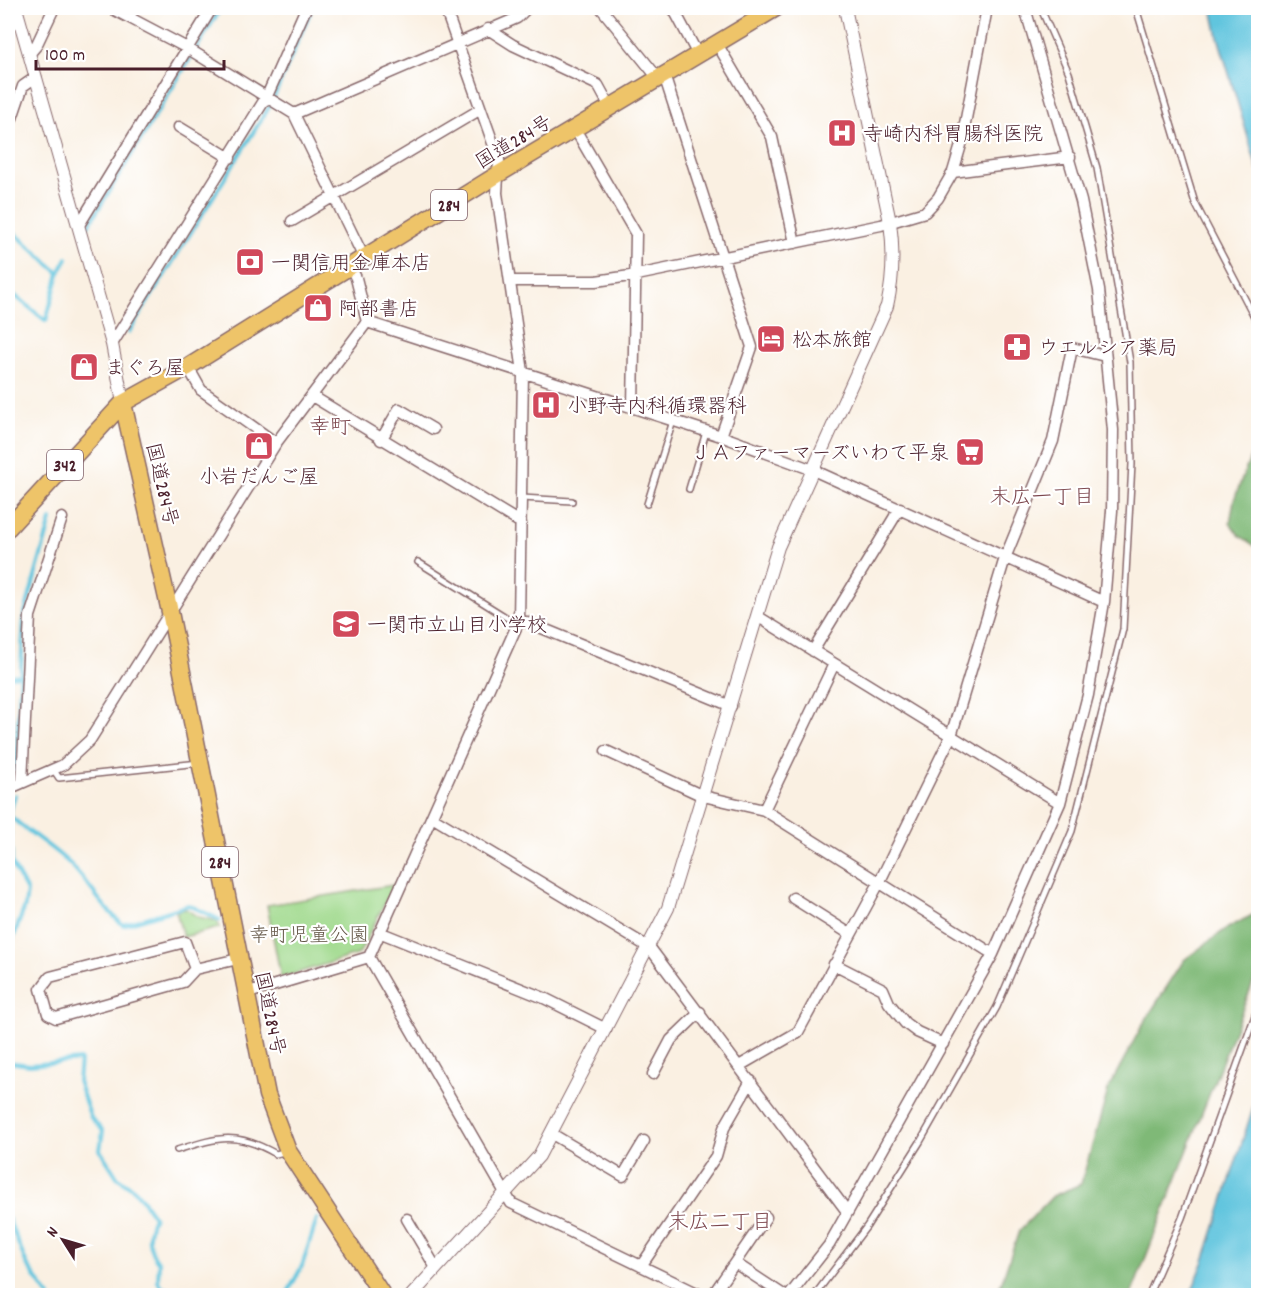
<svg xmlns="http://www.w3.org/2000/svg" width="1266" height="1303" viewBox="0 0 1266 1303" font-family="Dekko,'Klee One',sans-serif">
	<rect width="100%" height="100%" fill="#fff"/>
	<filter id="ink" filterUnits="userSpaceOnUse"><feTurbulence type="fractalNoise" baseFrequency=".0167" numOctaves="2"/><feDisplacementMap in="SourceGraphic" scale="12" xChannelSelector="R" yChannelSelector="G"/><feConvolveMatrix kernelMatrix="1 2 1 2 8 2 1 2 1" color-interpolation-filters="sRGB"/></filter>
	<filter id="wash" filterUnits="userSpaceOnUse"><feTurbulence type="fractalNoise" baseFrequency=".008" numOctaves="4" result="noise"/><feDisplacementMap in="SourceGraphic" scale="24" xChannelSelector="R" yChannelSelector="G"/><feGaussianBlur stdDeviation="1.35" result="paint"/><feColorMatrix in="noise" values="0 0 0 0 0 0 0 0 0 0 0 0 0 0 0 0 0 1.4 0 .05"/><feComposite in="paint" operator="in"/></filter>
	<g filter="url(#wash)">
		<rect width="100%" height="100%" fill="#faf0e2"/>
		<path fill="#9fd98b" stroke="#747c5b" stroke-width="1.5" d="M394 885 359 954 281 978 267 905Z
			M186 909 198 917 218 921 219 928 183 937 176 911Z"/>
		<path fill="#7fb977" stroke="#646c51" stroke-width="1.5" d="M1258 437V548L1239 535 1230 523 1234 500Z
			M1258 912V970L1131 1295H997L1019 1231 1053 1196 1081 1184 1109 1087 1143 1024 1184 960 1226 929Z"/>
		<path fill="#60c5de" stroke="#557284" stroke-width="1.5" d="M1212 8H1258V171L1218 37Z
			M1258 1092V1295H1190L1204 1261Z"/>
		<g fill="none" stroke-linecap="round" stroke-linejoin="round">
			<path stroke="#60c5de" stroke-width="4" d="M88 226 221 8
				M8 227 59 273
				M8 290 46 321 59 273 67 258
				M129 332 271 104 312 8
				M8 676 20 675
				M15 777 24 616 51 520
				M9 815C27 832 59 851 74 868 91 887 103 908 123 925L189 905 220 920
				M8 952 25 906 27 891 12 864 9 815 15 795
				M8 1062 30 1065 80 1060 78 1081 91 1118 103 1131 100 1150 117 1177 136 1191 154 1217C146 1234 147 1248 159 1263L158 1281 161 1287 183 1296
				M8 1218 27 1265 49 1296
				M286 1296 302 1266 317 1219"/>
		</g>
	</g>
	<g filter="url(#ink)">
		<g fill="none" stroke-linecap="round" stroke-linejoin="round">
			<g stroke="#88686b" stroke-width="8">
				<path id="service" d="M1136 8 1195 203 1258 324
					M131 17 137 8
					M689 489 706 432
					M522 498 572 501
					M647 504 673 421
					M418 562 509 619 519 621
					M53 769 59 778 199 763
					M177 1150C219 1137 236 1131 276 1154L287 1151
					M814 1296 867 1226 920 1142 997 1007 1072 831 1123 629 1132 464 1130 362 1097 168 1069 73 1041 9 1030 8
					M1148 1296 1182 1218 1258 1007"/>
			</g>
			<g stroke="#88686b" stroke-width="13">
				<path id="minor" d="M111 8 187 48 294 114
					M601 8 658 78
					M673 8 697 53
					M488 29 513 45 598 85 610 107
					M716 42 772 137 795 243
					M30 53 36 46 54 8
					M664 75 752 347 721 436
					M179 127 230 158
					M575 129 636 234 633 407
					M8 130 23 86 36 77
					M953 172 1070 157
					M292 221 481 109
					M79 225 212 8
					M364 258 294 114 517 18 527 8
					M350 266 356 278 367 322
					M511 281H596L637 275 881 225 925 212 938 198 953 172 961 145 987 8
					M367 322 721 436 813 470 1104 602
					M112 344 267 96 306 8
					M188 367 201 390 276 443
					M312 396 521 523
					M381 440 399 409 433 429
					M757 616 1060 803
					M519 621 527 622 731 706
					M813 651 900 508
					M606 751 703 796 764 810 993 954
					M22 782 30 616 62 518
					M8 789 63 765 90 740 276 443 367 322
					M764 810 834 664
					M432 817 650 948 846 1210
					M793 898 850 934
					M379 932 544 998 606 1029
					M369 957 511 1203 703 1296
					M834 964 883 989 889 1003 905 1023 917 1032 943 1044
					M195 969 185 942 50 977 41 989 48 1014 56 1018 183 982 195 969 238 959
					M245 994 369 957 519 621 523 372 497 193 499 160 445 8
					M739 1066 798 1032 879 883 951 736 1005 558 1053 441 1072 348 1105 356
					M653 1074 671 1040 700 1012
					M552 1134 623 1176 644 1141
					M407 1219 436 1268
					M735 1263 785 1296
					M641 1266 716 1156 724 1128 751 1081
					M712 1296 766 1217
					M789 1296 829 1245 993 954 1060 803 1088 695 1104 602 1112 511 1113 430 1099 290 1081 201 1025 8"/>
			</g>
			<g stroke="#88686b" stroke-width="14">
				<path id="tertiary" d="M16 8 112 344 123 403
					M411 1296 539 1156 668 908 778 547 887 306C894 276 894 251 890 222L845 8"/>
			</g>
			<g stroke="#88686b" stroke-width="19">
				<path id="trunk" d="M123 403 170 612 267 1095 288 1151 383 1296
					M8 528 123 403 188 367 497 175 776 8"/>
			</g>
			<use href="#service" stroke="#fff" stroke-width="5"/>
			<use href="#minor" stroke="#fff" stroke-width="10"/>
			<use href="#tertiary" stroke="#fff" stroke-width="12"/>
			<use href="#trunk" stroke="#eec469" stroke-width="16"/>
		</g>
	</g>
	<defs>
		<g id="hospital-square" transform="scale(1.5)"><rect x="-9" y="-9" width="18" height="18" rx="4" fill="#d1495b" stroke="#fff"/><path d="M-5-5h3v3.5h4V-5h3V5h-3V1.5h-4V5h-3Z" fill="#fff"/></g>
		<g id="bank-square" transform="scale(1.5)"><rect x="-9" y="-9" width="18" height="18" rx="4" fill="#d1495b" stroke="#fff"/><path d="M-6-4H6V4H-6ZM0-2.3a2.3 2.3 0 1 0 0 4.6a2.3 2.3 0 1 0 0-4.6Z" fill="#fff"/></g>
		<g id="shop-square" transform="scale(1.5)"><rect x="-9" y="-9" width="18" height="18" rx="4" fill="#d1495b" stroke="#fff"/><path d="M-5-2.5h2.3a2.7 3.5 0 0 1 5.4 0H5L5.5 6h-11ZM-1.5-2.5h3a1.5 2.3 0 0 0-3 0Z" fill="#fff"/></g>
		<g id="hotel-square" transform="scale(1.5)"><rect x="-9" y="-9" width="18" height="18" rx="4" fill="#d1495b" stroke="#fff"/><path d="M-6-4.5h1.5V1H6V5H4.5V3h-9V5H-6ZM-4 0a1.8 1.8 0 1 1 3.6 0ZM.5 0V-2.5h3Q6-2.5 6 0Z" fill="#fff"/></g>
		<g id="pharmacy-square" transform="scale(1.5)"><rect x="-9" y="-9" width="18" height="18" rx="4" fill="#d1495b" stroke="#fff"/><path d="M-2-6h4v4h4v4h-4v4h-4v-4h-4v-4h4Z" fill="#fff"/></g>
		<g id="supermarket-square" transform="scale(1.5)"><rect x="-9" y="-9" width="18" height="18" rx="4" fill="#d1495b" stroke="#fff"/><path d="M-6-5.5h2.5l.6 2H6L4.5 2H-2.5L-4.4-4H-6ZM-1.5 3.2a1.3 1.3 0 1 0 .1 0ZM3 3.2a1.3 1.3 0 1 0 .1 0Z" fill="#fff"/></g>
		<g id="school-square" transform="scale(1.5)"><rect x="-9" y="-9" width="18" height="18" rx="4" fill="#d1495b" stroke="#fff"/><path d="M0-5L7-2L0 1L-7-2ZM-4 1L0 2.5L4 1V4Q0 6-4 4Z" fill="#fff"/></g>
	</defs>
	<g fill-rule="evenodd">
		<use href="#hospital-square" x="842" y="133"/>
		<use href="#bank-square" x="250" y="262"/>
		<use href="#shop-square" x="318" y="308"/>
		<use href="#hotel-square" x="771" y="339"/>
		<use href="#pharmacy-square" x="1017" y="347"/>
		<use href="#shop-square" x="84" y="367"/>
		<use href="#hospital-square" x="546" y="405"/>
		<use href="#shop-square" x="259" y="446"/>
		<use href="#supermarket-square" x="970" y="452"/>
		<use href="#school-square" x="346" y="624"/>
	</g>
	<g text-anchor="middle" stroke-width="4.5" stroke-linejoin="round" paint-order="stroke">
		<g fill="#fff" stroke="#80626b" stroke-width="1.5">
			<rect x="431" y="190" width="36" height="30" rx="4.5"/>
			<rect x="47" y="450" width="36" height="30" rx="4.5"/>
			<rect x="202" y="847" width="36" height="30" rx="4.5"/>
		</g>
		<g font-size="18" font-weight="bold" fill="#4a1f2b">
			<text x="449" y="211">284</text>
			<text x="65" y="471">342</text>
			<text x="220" y="868">284</text>
		</g>
		<g font-size="20" fill="#4a1f2b" stroke="#fff" text-anchor="start">
			<text x="863" y="140">寺崎内科胃腸科医院</text>
			<text x="271" y="269">一関信用金庫本店</text>
			<text x="339" y="315">阿部書店</text>
			<text x="792" y="346">松本旅館</text>
			<text x="1038" y="354">ウエルシア薬局</text>
			<text x="105" y="374">まぐろ屋</text>
			<text x="567" y="412">小野寺内科循環器科</text>
			<text x="949" y="459" text-anchor="end">ＪＡファーマーズいわて平泉</text>
			<text x="259" y="483" text-anchor="middle">小岩だんご屋</text>
			<text x="367" y="631">一関市立山目小学校</text>
		</g>
		<g font-size="20" fill="#4a1f2b" stroke="#fff">
			<text transform="translate(513 141) rotate(-31)" y="7">国道284号</text>
			<text transform="translate(163 484) rotate(77)" y="7">国道284号</text>
			<text transform="translate(271 1013) rotate(78)" y="7">国道284号</text>
		</g>
		<g font-size="20" fill="#645748" stroke="#fff">
			<text x="309" y="941">幸町児童公園</text>
		</g>
		<g font-size="21" fill="#7d474e" stroke="#fff">
			<text x="330" y="433">幸町</text>
			<text x="1042" y="503">末広一丁目</text>
			<text x="720" y="1228">末広二丁目</text>
		</g>
	</g>
	<rect width="1266" height="1303" fill="none" stroke="#fff" stroke-width="30"/>
	<g transform="translate(63 1240) rotate(307)" stroke="#ffffff" stroke-width="4.5" paint-order="stroke">
	<path d="M0-4.5L10 22L0 15L-10 22Z" fill="#4a1f2b"/>
	<text y="-9" font-size="16" font-weight="bold" text-anchor="middle" fill="#4a1f2b">N</text>
	</g>
	<path d="M36 60v9h188v-9" fill="none" stroke="#4a1f2b" stroke-width="3"/>
	<text x="45" y="60" font-size="18" fill="#4a1f2b" stroke="#ffffff" stroke-width="4.5" paint-order="stroke">100 m</text>
</svg>
